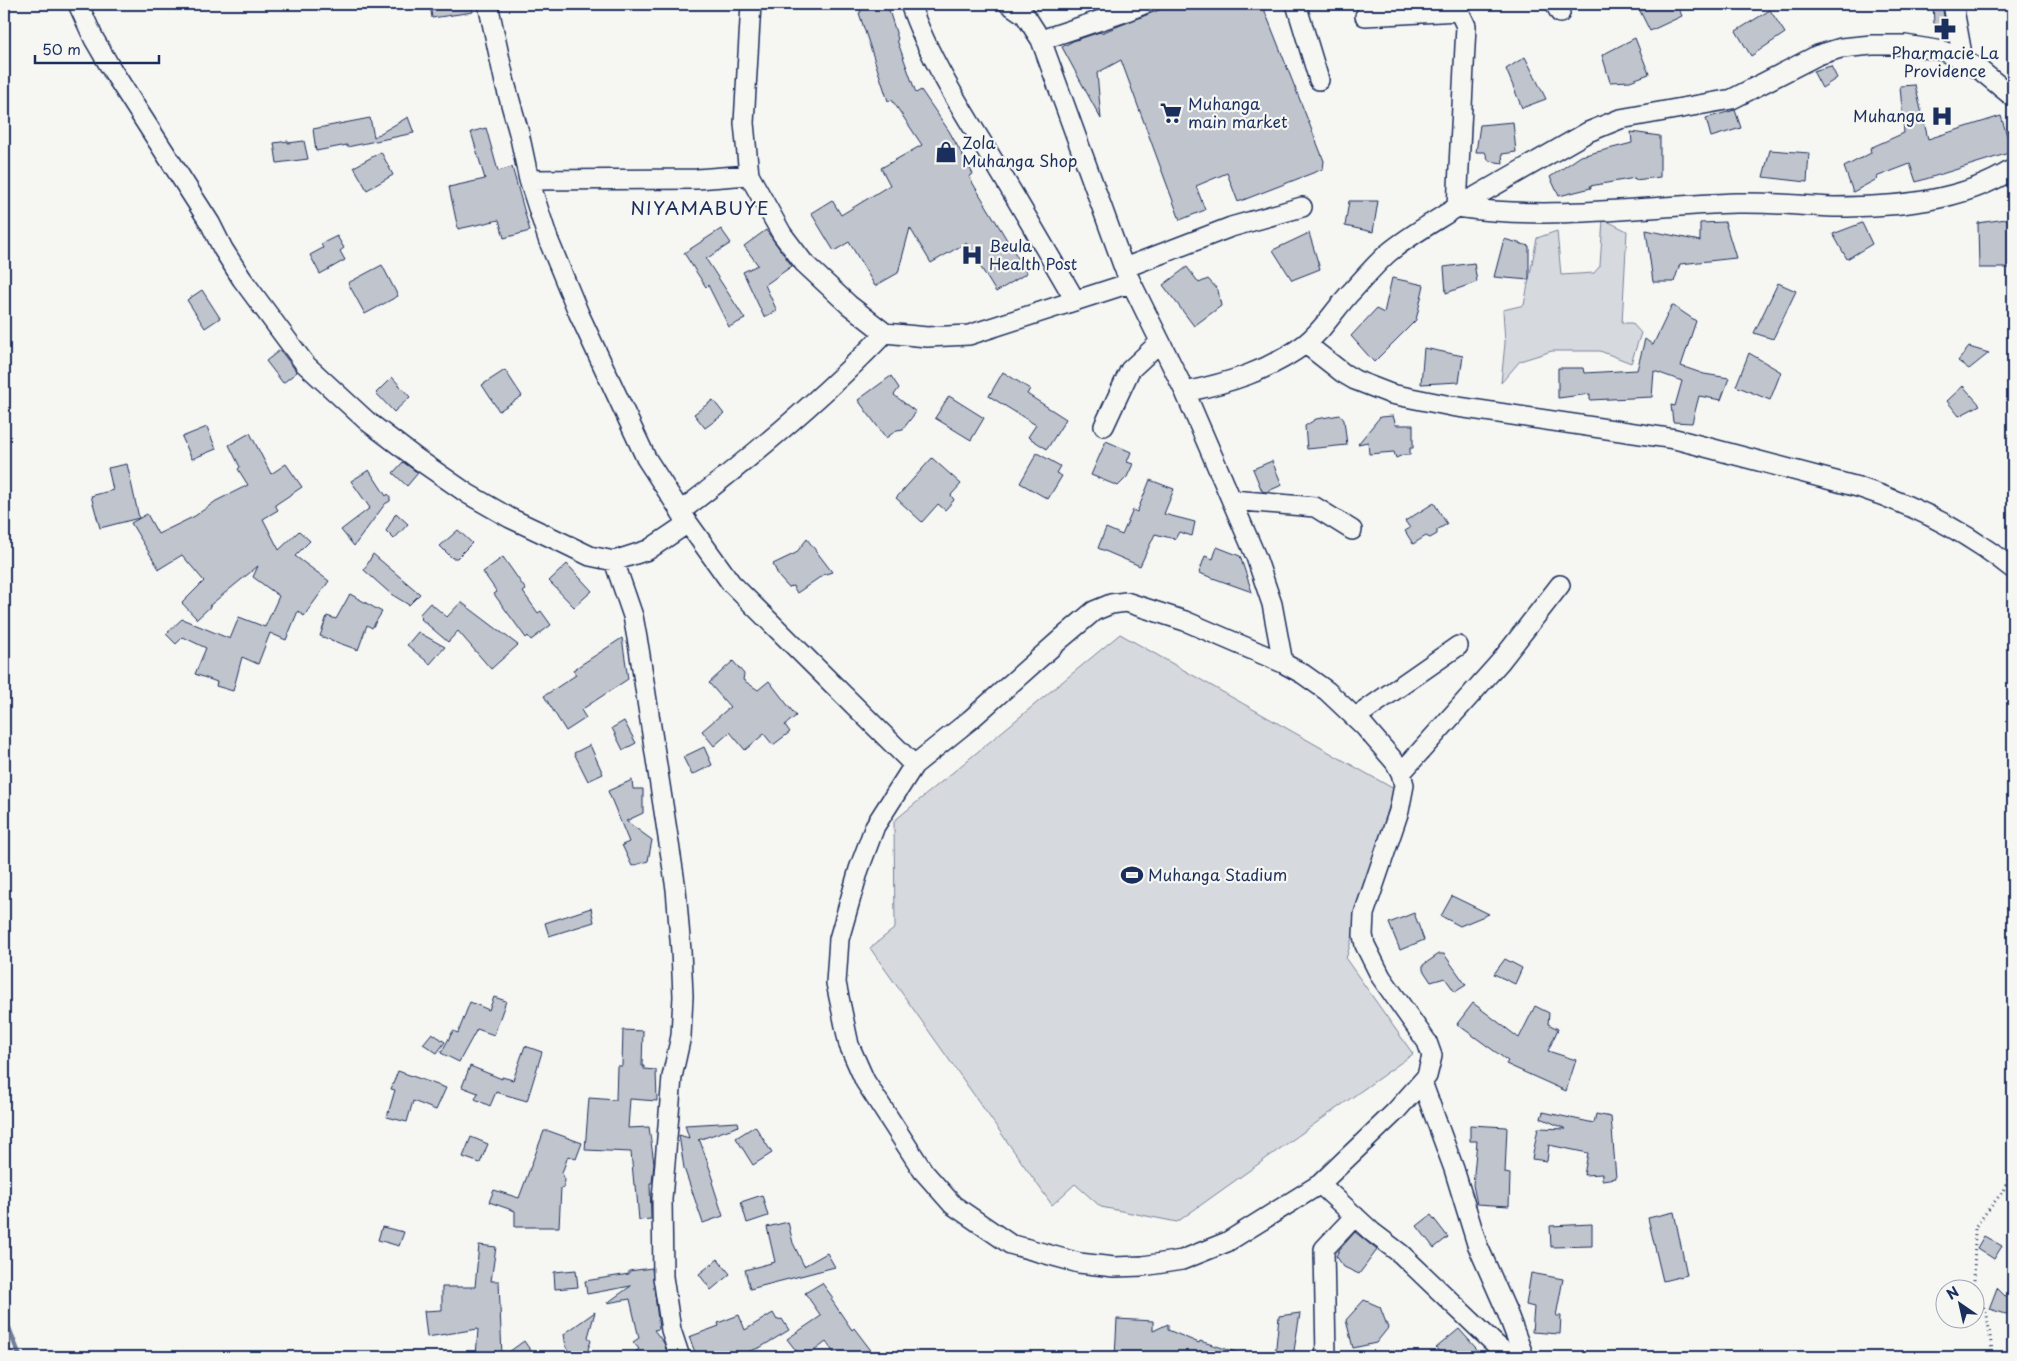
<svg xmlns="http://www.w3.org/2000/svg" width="2017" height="1361" viewBox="0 0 2017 1361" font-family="'Playpen Sans',sans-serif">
	<rect width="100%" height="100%" fill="#f6f6f2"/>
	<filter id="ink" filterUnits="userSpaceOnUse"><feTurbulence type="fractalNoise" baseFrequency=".02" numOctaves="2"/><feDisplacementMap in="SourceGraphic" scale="10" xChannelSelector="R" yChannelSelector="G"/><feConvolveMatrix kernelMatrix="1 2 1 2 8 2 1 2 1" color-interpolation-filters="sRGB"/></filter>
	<g filter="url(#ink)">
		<path fill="#d6d9dd" stroke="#78849e" d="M1603 219 1627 231 1622 323H1632L1641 333 1631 363 1600 351H1552L1520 361 1501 383 1505 343 1503 310 1524 305 1537 238 1557 231 1561 275 1594 273 1600 266Z
			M1120 634 1394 789 1346 959 1413 1054 1177 1222 1101 1207 1075 1184 1052 1205 870 948 895 928 894 821Z"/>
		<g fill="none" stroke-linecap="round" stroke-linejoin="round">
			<path stroke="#717e99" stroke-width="5" d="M4 1316 20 1357"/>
		</g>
		<path fill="#c0c4cd" stroke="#1b2f5e" d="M430 4H472L473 12 432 18Z
			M858 4H887L898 39 897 40 916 93 921 90 949 131 973 174 969 177 1027 273 996 292 966 243 931 263 910 228 898 273 875 286 849 242 834 251 811 213 832 200 841 215 890 185 881 168 922 145 892 100 888 101 859 13 861 12Z
			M1174 4H1262L1324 161 1323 169 1238 202 1227 173 1196 186 1205 210 1180 220 1121 60 1097 73 1101 119 1062 47 1073 41 1100 32 1101 33Z
			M1652 4H1677L1682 16 1650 31 1639 9Z
			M1933 4H1942L1946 29 1934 24Z
			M1770 10 1785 33 1751 56 1736 31Z
			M1635 38 1649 74 1630 81 1610 82 1602 55Z
			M1525 57 1546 99 1522 108 1506 69Z
			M1831 66 1837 78 1822 88 1813 71Z
			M1915 85 1928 139 2001 116 2012 152 1916 182 1910 164 1876 177 1877 179 1853 192 1844 167 1871 153 1870 148 1904 133 1900 86Z
			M1735 110 1741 128 1711 137 1706 118Z
			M408 117 414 133 347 147V145L316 151 313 129 370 118 374 137Z
			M1513 122 1516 152 1502 154 1503 163 1489 161 1485 152H1476L1480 125Z
			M486 128 498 171 512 167 530 231 504 238 499 220 458 229 449 187 485 179 471 132Z
			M1631 132 1660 136V177L1635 180V178L1590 186 1591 188 1559 196 1550 177 1581 156 1632 143Z
			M288 141V143L304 141 308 159 277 163 274 143Z
			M1770 150 1809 153 1807 182 1763 177Z
			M381 152 393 175 367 190 354 167Z
			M1349 201H1378L1373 232 1345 226Z
			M2013 218V268H1979L1978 223Z
			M1725 222 1736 258 1680 264 1674 282H1653L1646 230 1700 241V223Z
			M1862 223 1872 244 1847 259 1833 234Z
			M721 229 731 243 706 259 745 319 729 327 708 285 706 287 684 253Z
			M766 230 792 266 765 285 777 311 764 317 743 272 758 265 744 246Z
			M1309 233 1320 269 1292 280 1273 250Z
			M337 236 344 248 340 251 345 260 320 274 310 255 323 248 321 244Z
			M1504 239 1529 246V280L1494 277Z
			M1474 263 1477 282 1446 293 1444 267Z
			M382 265 398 296 365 314 348 283Z
			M1187 267 1199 283 1208 279 1218 290 1221 306 1194 326 1163 285Z
			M1392 278 1424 285 1416 320 1374 362 1351 336 1376 309 1384 313Z
			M1778 283 1796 291 1773 339 1754 333Z
			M202 290 220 318 205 328 187 300Z
			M1672 305 1696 321 1681 366 1704 374 1729 378 1721 400 1699 396 1692 423 1673 422 1671 405 1675 406 1682 381 1654 371 1652 397 1590 400V394L1558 398V368H1583L1584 373 1637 370 1645 339 1653 345Z
			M1969 347 1989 353 1969 369 1958 361Z
			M1424 348 1463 356 1459 382 1421 384Z
			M280 350 297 372 283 383 266 361Z
			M1749 353 1781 372 1770 400 1736 386Z
			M505 370 522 396 499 411 482 385Z
			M1003 372 1030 389 1027 394 1066 419 1047 449 1028 437 1036 425 989 396Z
			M891 376 899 388 894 395 916 412 903 429 897 430 886 438 858 400Z
			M392 377 410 397 394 412 376 393Z
			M1963 386 1980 405 1959 416 1947 401Z
			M949 396 984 418 971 440 935 418Z
			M713 400 724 414 705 428 694 414Z
			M1340 415 1344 420 1347 445 1307 449 1305 426 1316 419Z
			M1393 416 1396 425H1413V448H1410V455H1403L1396 458 1394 452 1369 454 1368 442 1358 444 1380 417Z
			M207 427 216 449 192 459 182 437Z
			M250 433 271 474 286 464 302 487 275 505 278 510 263 519 279 550 299 531 310 541 295 556 329 581 304 616 298 611 286 640 270 633 258 664 242 657 233 691 216 686 217 682 195 674 206 648 183 637 176 644 166 634 182 619 230 639 239 617 265 627 279 596 253 577 258 566 209 606H211L197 619 182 603 204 581 182 555 159 569 131 523 147 514 158 534 195 516 216 501 248 485 238 469 240 467 229 445Z
			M1106 441 1131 452 1127 462 1133 464 1127 477 1118 486 1091 475Z
			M1037 453 1060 466 1056 473 1062 476 1048 499 1020 483Z
			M932 458 961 484 951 495 954 500 945 510 938 504 922 522 896 498Z
			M1272 461 1282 485 1266 492 1262 491 1253 469Z
			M403 462 418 473 407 486 393 473Z
			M127 464 139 518 100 528 91 496 113 490 108 468Z
			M369 470 386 496 388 494 390 497V501L385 504 354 546 341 530 370 508 351 481Z
			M1150 480 1174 489 1164 514 1195 522 1192 536 1179 532 1175 539 1155 534 1140 566 1098 548 1106 528 1122 535 1133 510 1137 512Z
			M1434 503 1447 524 1437 530V534L1430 538 1426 536 1413 544 1405 531 1410 528 1405 521Z
			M396 513 408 524 394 539 386 531Z
			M458 530 472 543 457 558H452L440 546Z
			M807 539 832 572 823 575 797 593 793 586 788 587 779 577 773 564 796 553Z
			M1217 547 1240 556 1252 592 1199 573 1205 556 1213 559Z
			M373 554 420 594 409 605 391 594 364 570Z
			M503 557 526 590 523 592 538 613 541 611 551 625 531 640 528 636 526 638 494 594 497 592 483 572Z
			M567 564 592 591 574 607 549 581Z
			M350 594 382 612 372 628 367 625 358 650 320 636 327 616 336 619Z
			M461 602 518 645 491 669 458 631 448 642 421 619 422 618 419 615 430 603 447 617Z
			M418 632 445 647 430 664 407 645Z
			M622 638 628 679 581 710 586 718 566 731 544 696 576 675 573 670Z
			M733 661 744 674 743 680 758 690 769 681 796 716 785 725 790 732 773 745 764 734 745 750 730 732 714 746 702 731 730 707 709 683Z
			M624 721 636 743 623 750 612 728Z
			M590 745 603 774 588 781 574 753Z
			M704 747 712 765 692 775 683 757Z
			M632 780 633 789H643V813L626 821 652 840 648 861 632 866 622 845 629 842 608 791Z
			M1452 896 1489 914 1460 926 1441 916Z
			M591 908 594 922 549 936 545 923Z
			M1414 913 1424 940 1400 950 1389 923Z
			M1439 954H1444L1466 985 1455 992 1445 978 1431 982 1423 970V965Z
			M1505 959 1522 968 1515 984 1494 974Z
			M494 997 506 1001 494 1035 477 1029 459 1062 441 1053 453 1031 458 1033 470 1002 489 1010Z
			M1473 1003 1519 1038 1535 1006 1549 1013 1548 1024 1558 1029 1548 1051 1576 1060 1566 1091 1506 1064 1508 1061 1457 1024Z
			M623 1030 643 1031 642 1066H644V1069L656 1070 657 1101 630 1099 628 1128 649 1127 654 1163 652 1183H650L651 1219 639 1220 636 1185H634L631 1152 585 1150 589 1098 616 1100 617 1066H622Z
			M432 1033 445 1042 437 1053 423 1044Z
			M525 1046 542 1052 527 1101 496 1092 490 1106 475 1099 478 1093 462 1087 470 1066 502 1079V1077L513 1080Z
			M398 1071 446 1088 436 1110 413 1101 407 1122 387 1117 395 1090 391 1089Z
			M1543 1112 1594 1123 1596 1114 1611 1117 1616 1178 1602 1180V1174L1584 1175 1588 1153 1549 1145 1547 1161 1532 1159 1538 1128 1566 1129 1541 1118Z
			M738 1122 739 1126 698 1140 700 1141 714 1181 712 1182 723 1216 703 1223 684 1168 679 1135 689 1138 685 1125Z
			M1470 1125 1507 1127 1505 1173 1510 1174 1509 1206 1477 1204 1473 1185 1477 1141H1470Z
			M755 1126 772 1153 753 1165 736 1138Z
			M544 1131H549L582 1143 576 1159 568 1156 562 1173 565 1180 564 1187 561 1188 559 1227H515V1211L489 1202 494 1190 519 1198Z
			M471 1137 488 1144 480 1163 463 1157Z
			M762 1195 768 1216 747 1223 741 1202Z
			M1674 1212 1687 1275 1663 1281 1648 1218Z
			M1431 1215 1448 1237 1434 1248 1417 1226Z
			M788 1222 793 1243 804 1266 827 1253 835 1267 750 1289 745 1270 775 1262 767 1227Z
			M1592 1224V1246L1551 1247 1550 1226Z
			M382 1227 404 1232 399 1246 378 1240Z
			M1355 1232 1377 1250 1359 1274 1344 1267 1336 1256 1339 1250Z
			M1984 1236 2002 1246 1994 1259 1977 1248Z
			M479 1245 496 1247 491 1281H499L502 1357 524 1341 535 1357H492L476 1356 478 1329 427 1337 424 1311 442 1310V1287H475Z
			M718 1259 730 1274 711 1290 699 1274Z
			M652 1268 659 1329 654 1330 664 1343 667 1353 661 1357H629L639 1349 633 1342 639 1338 630 1299 607 1303 631 1286 587 1294 585 1281 629 1274V1271Z
			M576 1270 578 1287 555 1289 554 1272Z
			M1531 1273 1563 1279 1556 1316H1561L1560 1334 1532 1332 1534 1307 1526 1305Z
			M822 1283 833 1298 831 1299 852 1330 854 1328 876 1357H837L826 1342 806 1357H801L787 1339 821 1316 805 1293Z
			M1997 1288 2009 1300 2013 1302V1316L1989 1309Z
			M1364 1300 1380 1307 1388 1328 1376 1343 1353 1348 1346 1320Z
			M595 1312 588 1337 591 1341 588 1349 593 1357H573L566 1347 564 1334Z
			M773 1313 777 1320 782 1319 789 1330 761 1347 734 1357H697L689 1337 719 1326 718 1323 739 1315 745 1330Z
			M1300 1313 1293 1357H1275L1279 1316Z
			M1117 1319 1153 1321V1331L1168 1324V1330L1199 1343 1200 1341 1242 1354 1241 1357H1115Z
			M1459 1329 1484 1357H1445L1436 1348Z"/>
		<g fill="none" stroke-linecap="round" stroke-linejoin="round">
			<g stroke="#1b2f5e" stroke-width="22">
				<path id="minor" d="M78 4 94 39 112 70 210 223 223 249 242 279 305 364 367 421 416 458 468 494 510 518 559 541 590 556 614 561 648 550 688 523
					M488 4 505 83 519 133 529 180 548 239 579 314 646 458 688 523 731 583 914 765 970 720 1062 638 1094 611 1111 604 1126 602 1185 621 1283 663 1303 674 1327 691 1364 726 1395 762 1401 773 1404 785 1399 811 1364 914 1363 935 1365 945 1381 977 1427 1042 1432 1056 1427 1076 1395 1112 1320 1184 1227 1242 1182 1260 1143 1266 1114 1267 1079 1263 1010 1244 953 1205 923 1171 865 1081 849 1045 836 983 839 939 859 869 875 826 914 765
					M751 4 744 123 749 175 782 234 804 263 849 305 885 333 927 337 969 335 1130 283
					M910 4C929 59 965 115 996 165 1023 210 1049 255 1075 300
					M1009 4 1025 15 1041 40 1124 268 1185 392 1256 557 1272 604 1283 663
					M1296 4 1319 80
					M1555 4 1560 13
					M1953 4 1963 60
					M1365 16 1459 11 1466 26 1457 207
					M1041 40 1122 13 1144 4
					M529 180 697 179 749 175
					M1457 207 1588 132 1620 119 1732 99 1818 55 1841 48 1872 45H1905L1943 51 1963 60 1980 70 2013 97
					M1124 268 1231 227 1302 207
					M1306 344 1343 373 1355 380 1391 394 1451 406 1675 439 1858 487C1914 505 1967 532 2013 569
					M1185 392C1228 383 1269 371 1305 344 1324 330 1336 307 1353 290 1364 278 1375 265 1387 254 1408 236 1434 222 1457 207 1550 221 1643 206 1736 203 1769 202 1802 206 1834 207 1894 207 1962 202 2013 169
					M1104 426 1130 370 1160 342
					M1232 500 1315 507 1352 530
					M681 511C753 456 822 399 885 333
					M614 561 633 616 639 649 676 889 681 951 683 996 681 1036 672 1077 662 1199 663 1277 671 1330 680 1357
					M1356 717 1458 646
					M1401 773 1500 662 1560 585
					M1422 1082 1454 1169 1477 1244 1507 1312 1524 1357
					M1320 1184 1372 1232 1401 1254 1495 1344 1511 1357
					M1326 1357 1324 1249 1355 1216"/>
			</g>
			<path stroke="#1b2f5e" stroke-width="3" stroke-dasharray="1 4" stroke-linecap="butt" d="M159 4H180
				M1993 1357 1987 1315 1974 1285 1975 1227 2003 1191 2013 1168"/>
			<use href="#minor" stroke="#f6f6f2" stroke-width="19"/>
		</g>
	</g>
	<defs>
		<g id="pharmacy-bare" transform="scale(1.725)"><path d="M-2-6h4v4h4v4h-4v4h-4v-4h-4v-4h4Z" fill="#1b2f5e" stroke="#f6f6f2" stroke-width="2.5" paint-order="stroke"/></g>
		<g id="supermarket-bare" transform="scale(1.725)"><path d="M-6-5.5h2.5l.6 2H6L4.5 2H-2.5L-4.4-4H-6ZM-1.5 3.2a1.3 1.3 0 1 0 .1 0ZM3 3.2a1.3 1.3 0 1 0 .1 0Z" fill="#1b2f5e" stroke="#f6f6f2" stroke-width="2.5" paint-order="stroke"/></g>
		<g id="hospital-bare" transform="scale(1.725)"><path d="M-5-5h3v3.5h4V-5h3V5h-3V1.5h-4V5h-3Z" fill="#1b2f5e" stroke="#f6f6f2" stroke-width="2.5" paint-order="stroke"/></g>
		<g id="shop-bare" transform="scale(1.725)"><path d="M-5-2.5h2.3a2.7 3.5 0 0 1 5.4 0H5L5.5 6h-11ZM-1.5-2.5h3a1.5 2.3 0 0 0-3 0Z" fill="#1b2f5e" stroke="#f6f6f2" stroke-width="2.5" paint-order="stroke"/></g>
		<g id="stadium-bare" transform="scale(1.725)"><path d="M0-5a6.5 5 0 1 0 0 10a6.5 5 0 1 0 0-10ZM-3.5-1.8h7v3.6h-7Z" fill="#1b2f5e" stroke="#f6f6f2" stroke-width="2.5" paint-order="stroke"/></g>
	</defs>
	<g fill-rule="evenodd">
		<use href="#pharmacy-bare" x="1945" y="29"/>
		<use href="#supermarket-bare" x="1171" y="113"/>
		<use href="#hospital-bare" x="1942" y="116"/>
		<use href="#shop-bare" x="946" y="152"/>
		<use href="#hospital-bare" x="972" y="255"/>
		<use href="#stadium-bare" x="1132" y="875"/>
	</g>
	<g text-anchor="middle" stroke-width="4.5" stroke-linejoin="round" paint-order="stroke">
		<g font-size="16" fill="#1b2f5e" stroke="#f6f6f2" text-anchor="start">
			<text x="1945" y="59" text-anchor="middle">Pharmacie La<tspan x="1945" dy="18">Providence</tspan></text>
			<text x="1188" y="110">Muhanga<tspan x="1188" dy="18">main market</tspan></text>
			<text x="1925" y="122" text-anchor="end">Muhanga</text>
			<text x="962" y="149">Zola<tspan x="962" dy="18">Muhanga Shop</tspan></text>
			<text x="989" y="252">Beula<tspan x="989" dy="18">Health Post</tspan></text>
			<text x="1148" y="881">Muhanga Stadium</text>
		</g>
		<g font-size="19" letter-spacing="1" fill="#1b2f5e" stroke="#f6f6f2">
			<text x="700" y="215">NIYAMABUYE</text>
		</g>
	</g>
	<rect width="2017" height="1361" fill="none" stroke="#f6f6f2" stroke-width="20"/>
	<rect x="10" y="10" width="1997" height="1341" fill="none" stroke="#1b2f5e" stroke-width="2" filter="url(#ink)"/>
	<g transform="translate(1960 1304) rotate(326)"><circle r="24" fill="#f6f6f2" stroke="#9ea6b7"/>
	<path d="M0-4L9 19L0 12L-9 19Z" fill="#1b2f5e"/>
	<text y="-8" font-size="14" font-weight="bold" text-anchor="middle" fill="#1b2f5e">N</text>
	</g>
	<path d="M35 55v8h124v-8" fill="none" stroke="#1b2f5e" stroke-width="2.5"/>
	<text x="42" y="55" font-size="15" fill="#1b2f5e" stroke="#f6f6f2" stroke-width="4" paint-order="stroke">50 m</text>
</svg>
